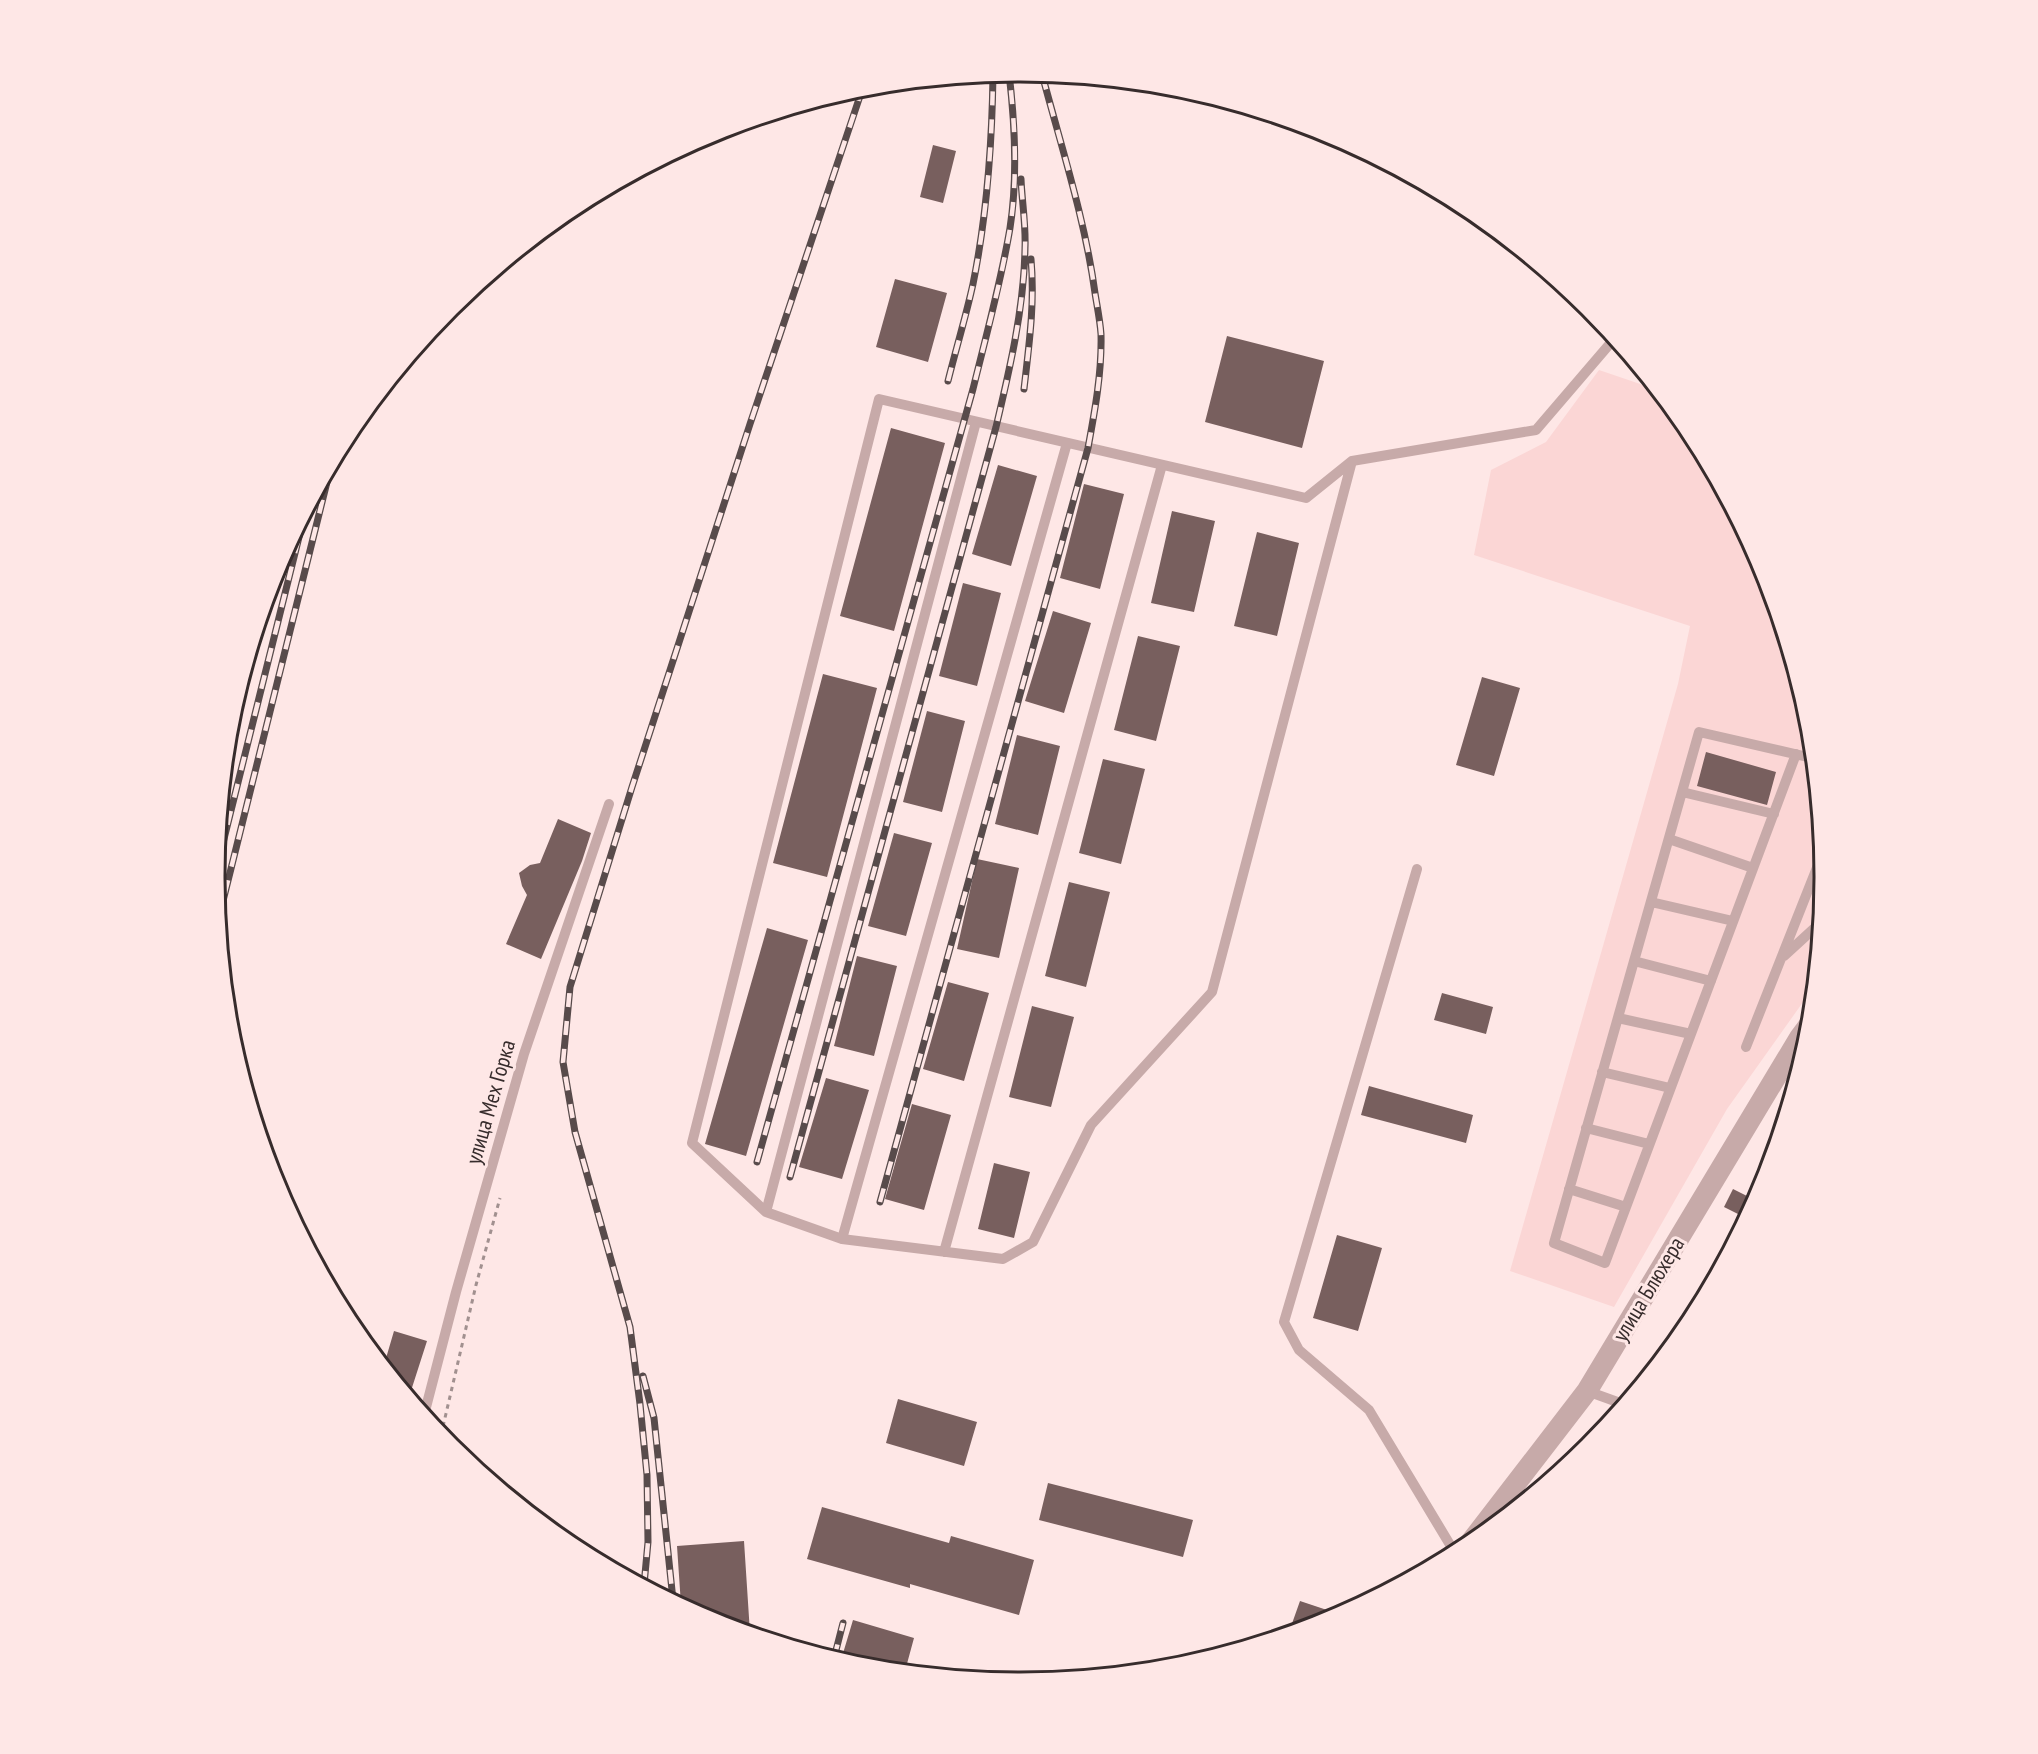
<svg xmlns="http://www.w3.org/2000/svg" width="2038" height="1754" viewBox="0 0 2038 1754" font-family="'PT Sans Narrow',sans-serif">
	<rect width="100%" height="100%" fill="#fee7e6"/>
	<path fill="#fbd6d5" d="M1599 370 1646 386H1652L1689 430 1763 569 1809 720 1824 877 1813 988 1727 1109 1614 1307 1510 1271 1678 684 1690 626 1474 555 1491 470 1546 442Z"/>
	<path fill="#785f5e" d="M933 145 956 151 943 203 920 197Z
		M895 279 947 293 928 362 876 347Z
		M1227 336 1324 361 1302 448 1205 422Z
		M891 428 945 443 894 631 840 616Z
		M998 465 1037 476 1011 566 972 554Z
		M1084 484 1124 494 1100 589 1060 578Z
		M1172 511 1215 521 1194 612 1151 603Z
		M1257 532 1299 543 1277 636 1234 626Z
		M963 583 1001 593 977 686 939 676Z
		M1053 611 1091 623 1064 713 1025 701Z
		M1138 636 1180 646 1156 741 1114 730Z
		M823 674 877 688 827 877 773 863Z
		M1482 677 1520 688 1494 776 1456 765Z
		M927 711 965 721 942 812 903 802Z
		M1017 735 1060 746 1038 835 995 824Z
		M1706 752 1776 772 1767 805 1697 786Z
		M1103 759 1145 769 1121 864 1079 853Z
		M558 819 591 833 582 861 541 959 506 944 527 895 522 886 519 873 530 865 540 863Z
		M894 833 932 843 906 936 868 926Z
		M977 859 1019 868 999 958 957 949Z
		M1069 882 1110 892 1086 987 1045 976Z
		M767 928 808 940 746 1156 705 1144Z
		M857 956 897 966 874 1056 834 1046Z
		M948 982 989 993 964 1081 923 1069Z
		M1442 993 1493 1007 1486 1034 1434 1020Z
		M1032 1006 1074 1017 1051 1107 1009 1097Z
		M826 1078 869 1090 842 1179 799 1167Z
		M1369 1086 1473 1115 1466 1143 1361 1115Z
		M912 1104 951 1115 924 1210 885 1199Z
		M994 1163 1030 1172 1014 1238 978 1229Z
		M1733 1189 1751 1198 1742 1216 1724 1207Z
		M1337 1235 1382 1248 1358 1331 1313 1318Z
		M394 1331 427 1341 409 1397 384 1365Z
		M898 1399 977 1422 964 1466 886 1443Z
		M1048 1483 1193 1520 1183 1557 1039 1520Z
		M822 1507 949 1543 951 1536 1034 1560 1019 1615 910 1584V1588L807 1559Z
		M744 1541 750 1633 711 1621 681 1605 677 1546Z
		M1300 1601 1339 1614 1327 1621 1289 1632Z
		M853 1620 914 1638 905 1671 862 1666 841 1660Z"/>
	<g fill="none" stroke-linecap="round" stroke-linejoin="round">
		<path stroke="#a1908f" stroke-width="3" stroke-dasharray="4.5 4.5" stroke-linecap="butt" d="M441 1435 476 1285 500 1198"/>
		<path stroke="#c7aaa9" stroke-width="10" d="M1352 461 1212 992 1091 1125 1033 1242 1003 1259 842 1239 766 1212 692 1143 879 399 1306 498 1352 461 1536 430 1614 339
			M1796 754 1605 1263 1554 1243 1699 732 1812 758
			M1682 792 1774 814
			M1669 839 1753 868
			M1417 869 1284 1322 1299 1350 1369 1410 1455 1553
			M1651 902 1733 921
			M1784 956 1819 924
			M1634 961 1711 981
			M1618 1018 1691 1034
			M1746 1047 1822 855
			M1602 1072 1670 1088
			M1586 1128 1649 1144
			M1569 1189 1626 1207
			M766 1212 976 422
			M842 1239 1067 443
			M944 1252 1162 465
			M1587 1391 1623 1404
			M424 1415 456 1292 524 1054 609 804"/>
		<path stroke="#c7aaa9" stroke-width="21" d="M1470 1543 1587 1391 1800 1037 1809 1025"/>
		<g stroke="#584b4b" stroke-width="7">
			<path id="rail" d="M948 381C956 349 966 316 973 284 987 215 992 144 993 75
				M1024 389C1029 345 1035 303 1031 259
				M214 879 305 513
				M218 921 332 462
				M757 1162 973 389C986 336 1001 282 1010 228 1018 177 1015 124 1009 73
				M790 1177 996 427C1010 368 1024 308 1025 248 1026 225 1022 202 1021 179
				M880 1202 1088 448C1095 410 1102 372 1101 334 1100 320 1097 306 1095 293 1085 219 1061 146 1042 74
				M643 1376 654 1418 673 1600
				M644 1585 648 1542 647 1475 640 1404 630 1327 575 1132 563 1062 570 987 632 787 750 424 863 87
				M834 1658 843 1623"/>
		</g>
		<use href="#rail" stroke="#fee7e6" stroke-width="4.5" stroke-dasharray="14" stroke-linecap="butt"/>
	</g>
	<g text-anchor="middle" stroke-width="6" stroke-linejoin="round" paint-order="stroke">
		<g font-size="22" fill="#372c2c" stroke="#fee7e6">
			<text transform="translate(490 1102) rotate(-74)" y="8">улица Мех Горка</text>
			<text transform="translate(1648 1289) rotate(-59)" y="8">улица Блюхера</text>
		</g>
	</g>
	<path d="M0 0H2038V1754H0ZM1019 82H1020A794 794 0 0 1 1814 876V878A794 794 0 0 1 1020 1672H1019A794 794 0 0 1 225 878V876A794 794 0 0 1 1019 82Z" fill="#fee7e6" fill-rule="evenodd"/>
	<path fill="none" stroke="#372c2c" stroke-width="3" d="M1019 82H1020A794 794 0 0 1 1814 876V878A794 794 0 0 1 1020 1672H1019A794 794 0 0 1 225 878V876A794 794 0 0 1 1019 82Z"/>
</svg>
